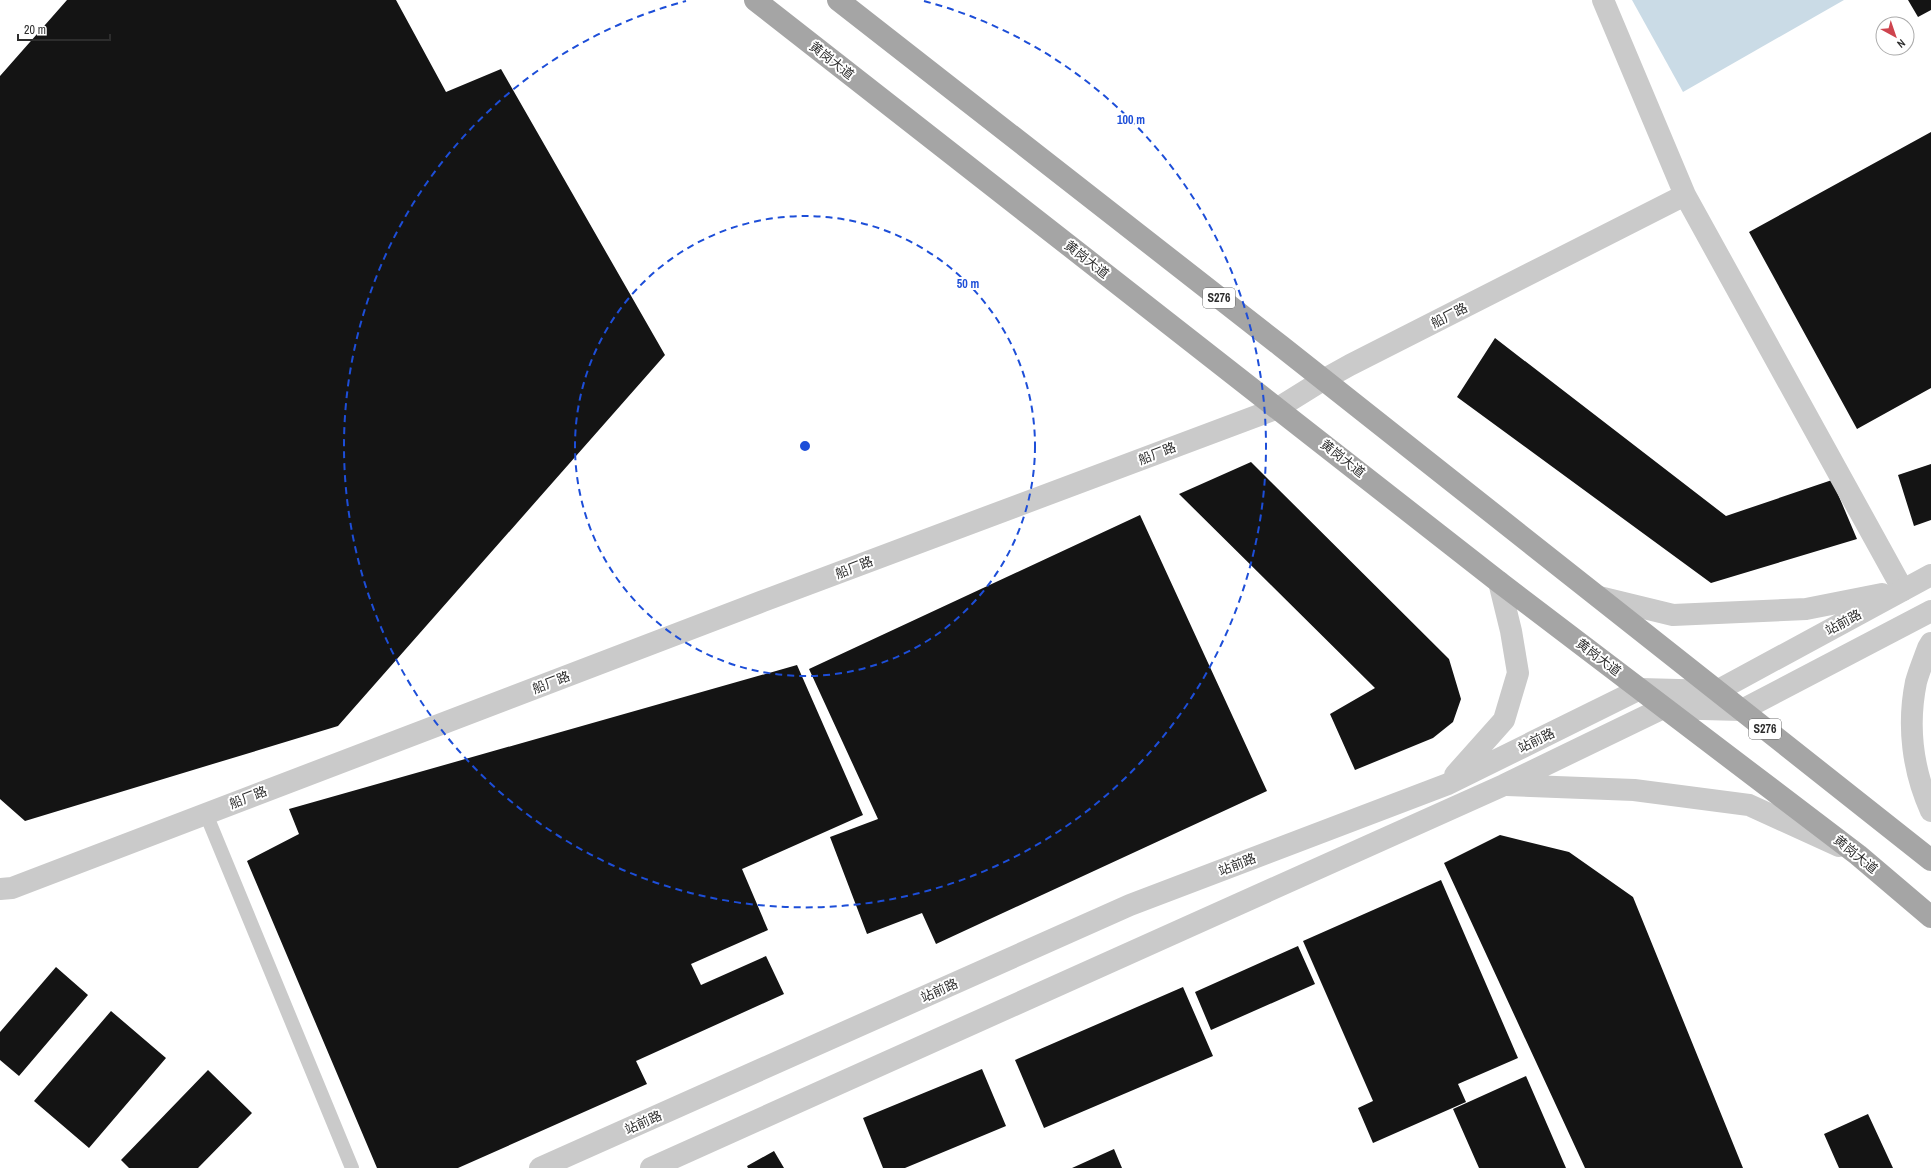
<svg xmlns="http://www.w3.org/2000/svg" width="1931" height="1168" viewBox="0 0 1931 1168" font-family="'Archivo Narrow','Noto Sans SC',sans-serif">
	<rect width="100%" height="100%" fill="#fff"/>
	<path fill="#cadbe6" d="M1632 0H1844L1683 92Z"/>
	<path fill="#141414" d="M67 0H396L446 92 501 69 665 355 338 726 25 821 0 799V76Z
		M1908 0H1931V10L1918 17Z
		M1931 132V388L1857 429 1749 232Z
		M1495 338 1726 516 1832 480 1857 539 1711 583 1457 397Z
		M1251 462 1449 659 1461 699 1453 722 1433 738 1355 770 1330 714 1375 688 1179 494Z
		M1931 464V520L1914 526 1898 475Z
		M1140 515 1267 791 936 944 922 913 867 934 830 837 878 819 809 669Z
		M797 665 863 815 742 869 768 930 691 964 701 985 766 956 784 994 636 1061 647 1084 458 1168H377L247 861 299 834 289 809Z
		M1500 835 1569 852 1633 897 1743 1168H1585L1444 863Z
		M1441 880 1518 1058 1458 1084 1466 1102 1373 1143 1358 1108 1373 1101 1303 941Z
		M1298 946 1315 984 1211 1030 1195 992Z
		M56 967 88 995 19 1076 0 1060V1032Z
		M1183 987 1213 1056 1044 1128 1015 1060Z
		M111 1011 166 1058 89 1148 34 1101Z
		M982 1069 1006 1126 905 1168H883L863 1118Z
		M208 1070 252 1113 198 1168H129L121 1160Z
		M1526 1076 1566 1168H1479L1453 1109Z
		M1868 1114 1893 1168H1839L1824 1134Z
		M1114 1149 1122 1168H1072Z
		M774 1151 784 1168H748L747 1166Z"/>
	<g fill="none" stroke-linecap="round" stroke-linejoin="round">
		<path stroke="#cacaca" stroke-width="14" d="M206 814 352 1168"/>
		<path stroke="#cacaca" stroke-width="22" d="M1603 0 1685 195 1903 590
			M0 889 12 888 763 601 1278 408 1323 380 1350 365 1685 195"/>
		<path stroke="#cacaca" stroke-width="22" d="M1599 597 1673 615 1806 609 1882 594
			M1931 643 1928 648C1924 659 1919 671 1916 682 1907 726 1913 771 1931 811
			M1455 775 1504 720 1518 673 1511 631 1499 582
			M1507 785 1634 790 1749 805 1839 846
			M540 1168 1130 905 1448 784 1640 689 1717 691 1931 575
			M651 1168 1504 785 1663 708 1742 710 1931 611"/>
		<path stroke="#a5a5a5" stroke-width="22" d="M755 0 1499 582 1858 855 1931 917
			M838 0 1281 346 1931 860"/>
	</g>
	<g fill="none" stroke="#1d4ed8" stroke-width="2" stroke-dasharray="7 5">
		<circle cx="805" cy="446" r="230"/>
		<path d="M924 1A461 461 0 1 1 686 1"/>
	</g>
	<g text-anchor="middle" stroke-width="4" stroke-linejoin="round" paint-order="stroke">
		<g fill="#fff" stroke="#6c6c6c" stroke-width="1">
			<rect x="1203" y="288" width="32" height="20" rx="3"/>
			<rect x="1749" y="719" width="32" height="20" rx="3"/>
		</g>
		<g font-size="12" font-weight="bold" fill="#2d2d2d">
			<text x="1219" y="302">S276</text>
			<text x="1765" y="733">S276</text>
		</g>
		<g font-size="13" fill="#2d2d2d" stroke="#fff">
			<text transform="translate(832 60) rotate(38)" y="5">黄岗大道</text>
			<text transform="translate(1087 259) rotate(38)" y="5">黄岗大道</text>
			<text transform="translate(1449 315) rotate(-27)" y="5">船厂路</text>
			<text transform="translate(1157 453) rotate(-21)" y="5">船厂路</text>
			<text transform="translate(1343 458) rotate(38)" y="5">黄岗大道</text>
			<text transform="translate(854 567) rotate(-21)" y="5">船厂路</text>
			<text transform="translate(1843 622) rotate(-28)" y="5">站前路</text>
			<text transform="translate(1599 657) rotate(37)" y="5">黄岗大道</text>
			<text transform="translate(551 682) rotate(-21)" y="5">船厂路</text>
			<text transform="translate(1536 740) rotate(-26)" y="5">站前路</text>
			<text transform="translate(248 797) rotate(-21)" y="5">船厂路</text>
			<text transform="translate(1856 854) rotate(39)" y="5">黄岗大道</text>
			<text transform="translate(1237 864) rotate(-21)" y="5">站前路</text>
			<text transform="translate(939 990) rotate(-24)" y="5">站前路</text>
			<text transform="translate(643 1122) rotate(-24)" y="5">站前路</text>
		</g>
	</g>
	<circle cx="805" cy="446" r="6" fill="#1d4ed8" stroke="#fff" stroke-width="2"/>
	<g font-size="12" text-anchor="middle" font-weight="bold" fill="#1d4ed8" stroke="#fff" stroke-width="4" stroke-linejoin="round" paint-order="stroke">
		<text x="1131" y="124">100 m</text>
		<text x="968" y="288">50 m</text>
	</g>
	<g transform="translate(1895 36) rotate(140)"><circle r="19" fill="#ffffff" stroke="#ababab"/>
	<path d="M0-3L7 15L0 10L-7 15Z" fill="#ce444e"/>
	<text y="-6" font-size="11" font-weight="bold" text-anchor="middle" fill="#2d2d2d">N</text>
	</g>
	<path d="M18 34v6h92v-6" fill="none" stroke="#2d2d2d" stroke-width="2"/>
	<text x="24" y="34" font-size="12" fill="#2d2d2d" stroke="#ffffff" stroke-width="3" paint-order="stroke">20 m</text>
</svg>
